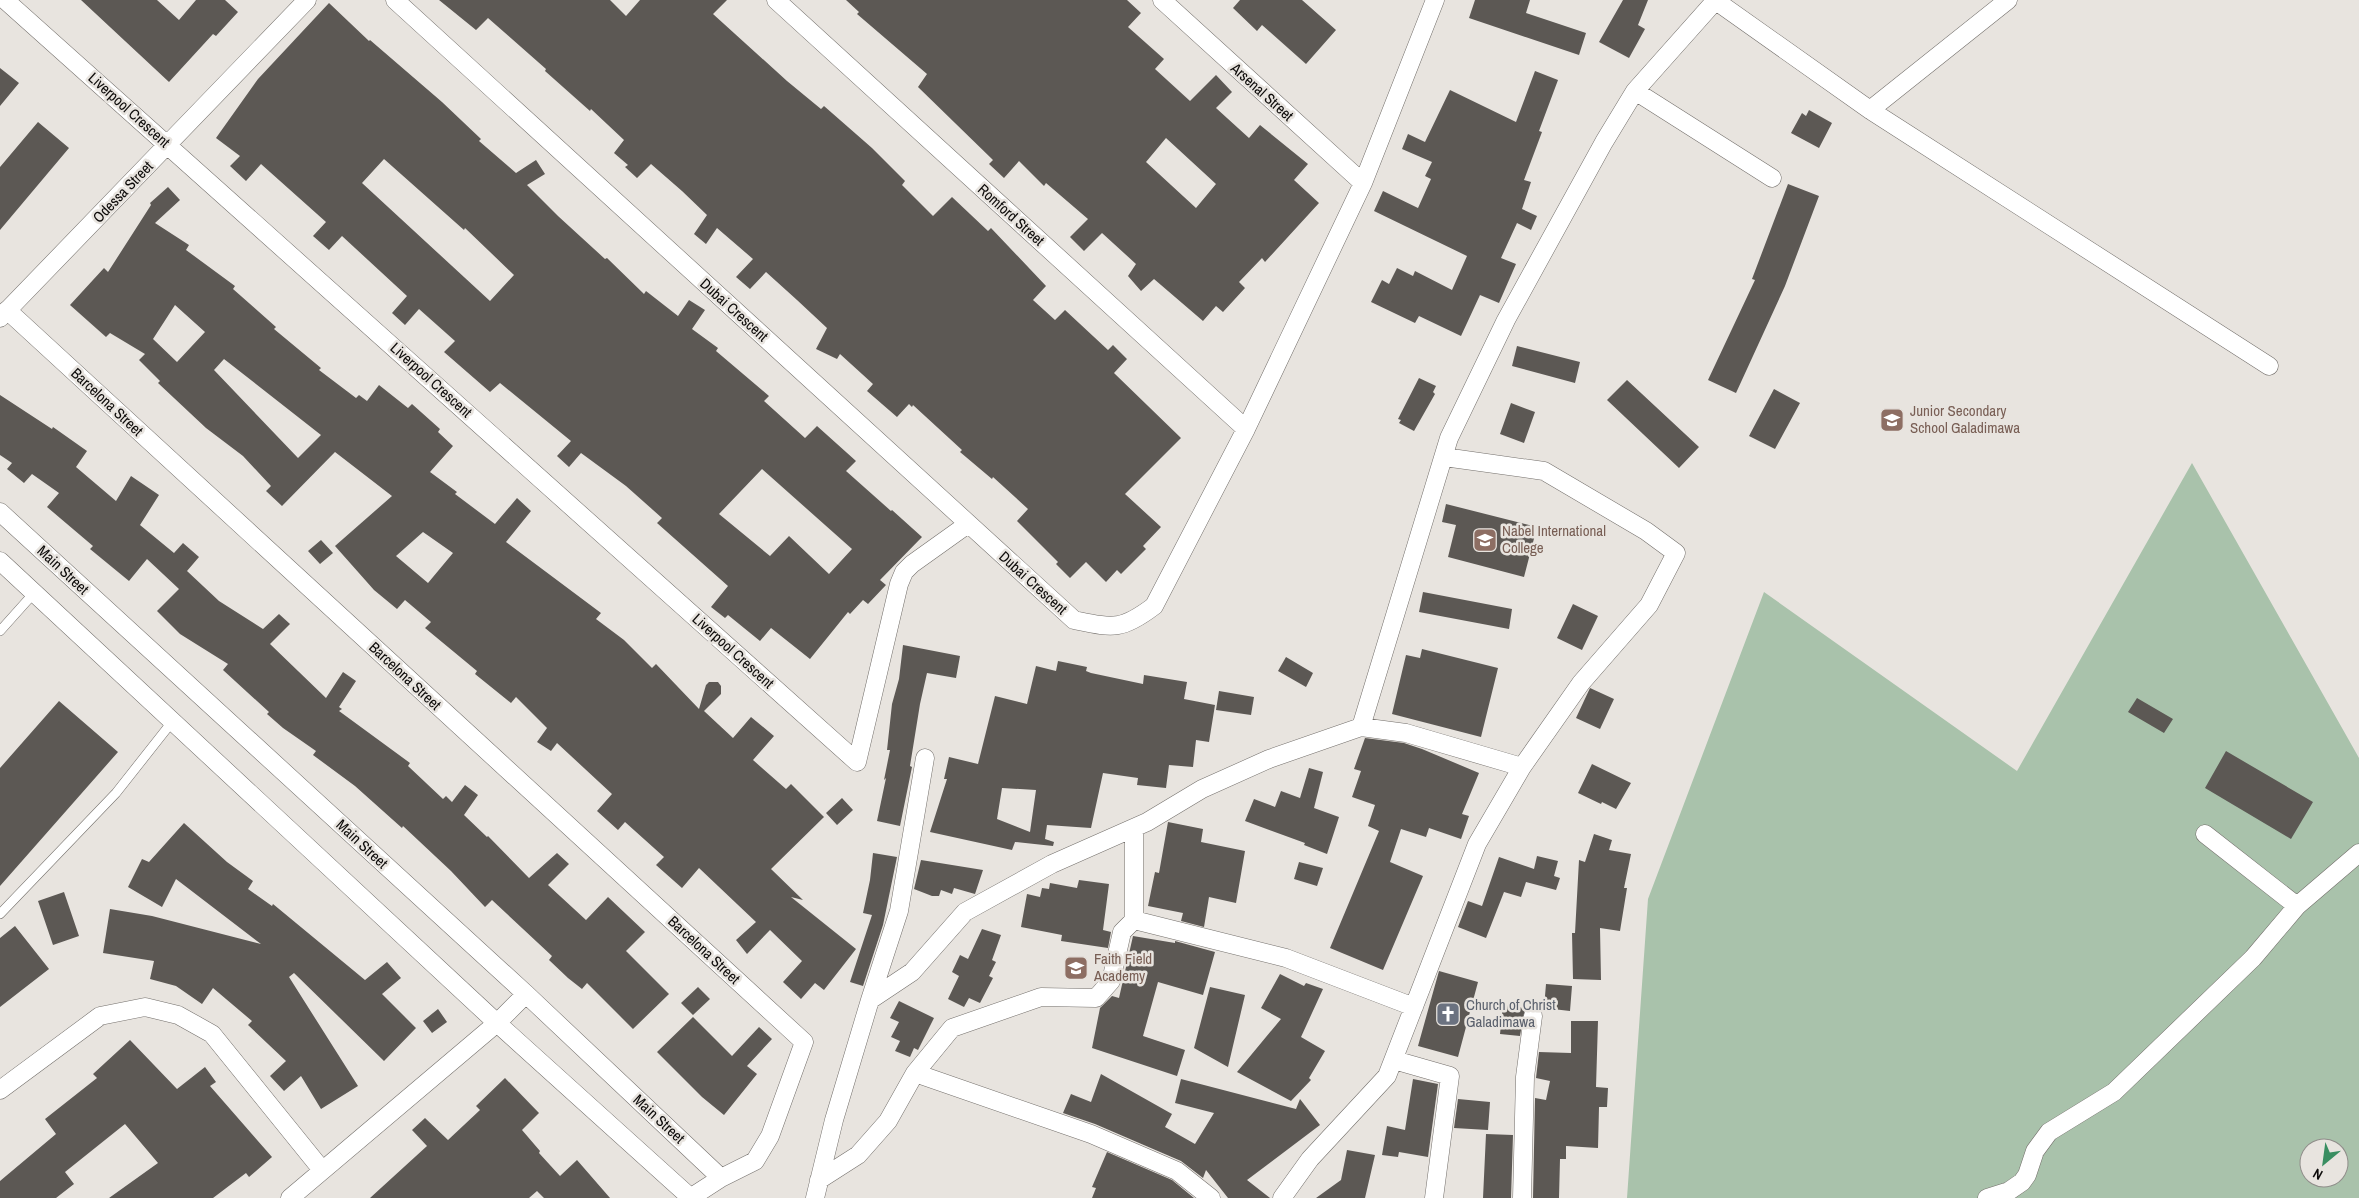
<svg xmlns="http://www.w3.org/2000/svg" width="2359" height="1198" viewBox="0 0 2359 1198" font-family="'Archivo Narrow',sans-serif">
	<rect width="100%" height="100%" fill="#e8e4df"/>
	<path fill="#a9c2ab" fill-rule="evenodd" d="M2192 463 2359 758V1198H1627L1648 899 1764 592 2017 771ZM2309 1148H2339V1178H2309Z"/>
	<path fill="#5c5854" fill-rule="evenodd" d="M81 0H157L179 20 196 0H225L238 12 216 36 213 34 169 82Z
		M439 0H610L626 16 640 0H727L713 14 787 81 821 109 824 106 872 148 905 181 902 185 933 216 952 197 988 231 991 228 1046 286 1033 300 1055 320 1065 310 1108 350 1113 345 1127 359 1114 373 1181 438 1125 494 1161 527 1143 546 1146 549 1121 574 1117 570 1106 582 1086 562 1070 578 1056 564 1058 562 1017 521 1028 509 993 477 992 479 960 452 962 450 913 405 912 407 909 404 897 417 867 391 873 384 840 354 837 359 816 349 827 328 797 300 766 272 750 289 736 277 753 259 717 228 706 244 694 234 707 215 682 191 651 164 637 178 625 167 628 165 614 153 624 140 591 109 590 111 545 71 546 69 488 18 476 30Z
		M846 0H1127L1141 13 1128 27 1164 59 1155 69 1190 101 1216 75 1232 92 1216 108 1249 138 1260 125 1308 164 1294 180 1319 203 1265 262 1262 258 1239 282 1245 288 1223 312 1216 306 1203 321 1154 279 1141 291 1128 276 1136 264 1102 233 1084 251 1070 237 1088 219 1046 183 1044 186 1019 161 1004 178 989 164 993 160 918 87 927 74 857 14 859 12ZM1166 138 1216 184 1196 208 1146 162Z
		M1240 0H1302L1336 30 1306 64 1262 25 1257 31 1233 8Z
		M1475 0H1530L1526 13 1586 33 1579 55 1469 18Z
		M1623 0H1648L1638 25 1645 29 1629 58 1599 42Z
		M329 3 369 41 370 40 442 102 481 139 479 141 516 173 536 160 545 174 527 185 558 216 605 259 607 258 644 294 646 291 678 316 689 300 705 310 692 329 718 348 716 351 769 396 764 401 805 438 817 426 856 461 846 471 891 511 892 510 922 537 880 580 886 585 868 604 863 600 850 614 848 612 810 659 771 628 760 641 728 615 725 618 711 607 728 586 657 523 662 518 626 486 581 453 569 467 557 456 571 441 500 383 490 392 444 352 455 341 419 309 405 325 392 313 407 296 342 236 329 250 313 236 326 222 261 164 246 181 230 166 240 156 216 138 258 79ZM384 159 464 230 465 228 514 275 490 301 362 183ZM762 469 852 549 829 574 789 536 770 556 719 514Z
		M0 68 19 83 0 106Z
		M1535 71 1558 80 1539 131 1542 132 1524 180 1531 182 1522 209 1537 216 1531 230 1517 223 1501 258 1516 264 1499 303 1480 295 1461 336 1419 316 1415 323 1371 302 1382 280 1389 284 1397 268 1413 276 1415 271 1452 290 1467 256 1374 211 1383 191 1418 208 1431 179 1425 176 1432 162 1402 149 1408 134 1425 142 1450 90 1516 122Z
		M1809 110 1832 123 1819 148 1791 133 1802 113 1806 116Z
		M38 122 69 148 0 230V167Z
		M1788 184 1819 196 1785 286 1736 393 1708 380 1755 280 1752 279Z
		M168 187 180 200 155 223 189 245 186 250 235 286 233 289 276 327 274 329 321 368 319 370 356 398 359 395 367 401 379 385 408 408 412 404 440 429 438 432 453 446 430 472 457 492 455 494 495 524 517 498 531 511 506 542 601 613 596 619 624 640 652 668 656 664 699 709 706 685 709 682H718L721 686V694L704 711 733 738 751 717 774 736 753 760 786 789 791 784 824 817 771 869 803 900 791 897 856 949 824 990 815 983 801 999 783 982 802 961 770 930 747 954 736 940 756 922 699 868 682 888 656 865 664 857 625 822 618 830 597 811 612 794 557 743 551 751 537 742 547 728 516 697 511 703 475 674 477 671 425 628 431 622 405 600 397 609 374 590 335 546 392 496 335 452 282 506 266 491 271 486 243 456 206 428 158 383 160 381 139 360 145 354 110 333 106 337 70 305 104 268 108 272 151 205 150 203ZM175 305 205 332 177 362 153 339ZM224 359 321 435 298 458 214 370ZM423 532 453 553 428 583 396 556Z
		M1517 346 1580 362 1575 383 1512 366Z
		M1419 378 1436 386 1433 392 1435 394 1414 431 1399 423 1401 420 1398 419Z
		M1627 380 1699 447 1679 468 1607 400Z
		M1774 389 1800 403 1775 449 1749 436Z
		M0 395 52 429 53 427 87 451 76 467 116 501 131 476 159 495 140 525 174 553 183 543 199 557 187 571 219 601 263 629 279 614 290 624 270 644 326 698 343 672 356 681 339 707 342 709 339 711 410 763 408 766 443 799 446 796 452 802 465 785 478 795 464 815 487 837 488 836 529 878 557 853 569 864 548 885 586 920 608 897 645 932 626 951 669 994 633 1029 587 983 582 989 568 978 549 960 552 956 492 900 485 907 451 871 403 826 402 828 355 786 313 755 316 751 283 728 267 714 269 712 223 670 228 664 180 634 157 611 179 589 147 559 129 581 90 549 93 546 47 507 59 493 32 474 24 483 7 469 12 463 0 455Z
		M1511 403 1535 412 1524 443 1500 434Z
		M1446 504 1537 527 1524 577 1448 557 1456 525 1442 522Z
		M321 540 333 553 320 564 308 551Z
		M1423 592 1512 609 1509 629 1419 612Z
		M1573 604 1598 616 1582 650 1557 638Z
		M903 645 960 656 956 678 927 673 920 704 910 766 912 767 900 826 877 821 886 778 884 780 890 750H887L892 704 899 679Z
		M1422 649 1498 668 1481 737 1392 714 1406 655 1420 658Z
		M1286 657 1313 673 1306 687 1278 671Z
		M1058 661 1087 667 1086 671 1091 673 1143 684 1144 675 1187 682 1184 699 1215 705 1209 742 1196 740 1193 767 1169 765 1166 788 1137 785 1138 778 1103 773 1091 828 1047 825 1045 839 1054 842 1053 846 1015 842 1012 850 930 832 947 779H944L949 757 978 764 995 696 1027 704 1036 666 1056 671ZM1002 788 1036 790 1030 832 997 819Z
		M1590 688 1614 699 1600 729 1576 718Z
		M1219 691 1254 697 1251 715 1216 710Z
		M2137 698 2173 719 2164 733 2128 712Z
		M59 701 118 752 0 886V768Z
		M1365 738 1404 743 1422 749 1479 773 1462 814 1469 816 1461 839 1429 828 1426 837 1401 829 1390 862 1423 876 1383 970 1330 948 1379 831 1368 826 1375 805 1352 797 1361 771 1354 769Z
		M2226 751 2313 802 2291 839 2205 788Z
		M1592 764 1631 783 1616 809 1602 802 1601 804 1578 793Z
		M1309 768 1323 772 1314 808 1339 817 1327 854 1304 845 1305 843 1245 821 1254 799 1275 807 1281 791 1300 798Z
		M842 798 853 810 837 825 826 813Z
		M1168 822 1203 829 1201 842 1245 851 1236 903 1209 897 1204 927 1181 921 1183 913 1148 906 1155 872 1159 873Z
		M184 823 227 862 253 881 248 889 272 906 273 904 365 980 387 962 401 978 382 994 416 1028 384 1061 294 973 289 977 358 1086 321 1109 301 1076 284 1091 270 1076 286 1061 248 1025 252 1021 213 988 202 1004 176 986 150 979 154 961 103 953 110 909 152 916 261 944 176 879 162 907 128 887 142 859 149 862Z
		M1594 834 1612 840 1609 850 1631 854 1624 888H1627L1620 931 1600 928 1601 980 1573 979 1572 933H1575L1579 860 1585 862Z
		M873 853 897 857 883 925 863 986 850 982 872 915 863 913 870 880Z
		M1537 856 1558 861 1554 876 1560 878 1556 890 1526 882 1521 897 1504 892 1486 938 1458 927 1468 901 1482 906 1499 857 1534 869Z
		M921 860 983 870 975 894 954 888 952 894 941 890 939 896H932L914 889Z
		M1299 862 1323 868 1317 886 1294 879Z
		M1079 880 1109 884 1103 930 1111 932 1108 948 1061 941 1062 935 1021 927 1027 894 1040 897 1042 888 1049 889 1050 883 1077 888Z
		M64 892 79 936 53 945 38 901Z
		M15 926 49 969 0 1007V938Z
		M982 929 1001 935 992 960 996 962 989 976 993 978 980 1003 969 998 964 1007 948 999 959 976 952 972 960 955 968 959Z
		M1133 936 1175 943V941L1215 952 1203 995 1158 982 1143 1036 1185 1050 1177 1076 1092 1048 1100 1008 1112 996 1119 998Z
		M1439 971 1478 982 1458 1057 1418 1046Z
		M1280 974 1304 986 1306 983 1323 989 1301 1037 1325 1051 1309 1078 1311 1080 1291 1101 1237 1072 1281 1019 1261 1008Z
		M1546 984 1572 986 1570 1011 1544 1008Z
		M698 987 710 999 693 1015 681 1003Z
		M1210 987 1245 995 1228 1067 1194 1048Z
		M899 1001 934 1018 918 1050 914 1048 910 1057 895 1051 900 1041 891 1037 899 1022 890 1018Z
		M1503 1005 1525 1008 1520 1036 1500 1034Z
		M438 1009 447 1022 432 1033 423 1021Z
		M693 1017 732 1056 759 1027 772 1039 747 1066 757 1074 724 1115 702 1097 657 1052Z
		M1571 1021H1598L1596 1087 1608 1088 1607 1107H1599L1598 1148 1566 1146V1159H1560L1559 1198H1533L1535 1098 1546 1100 1550 1081 1536 1078 1539 1052 1571 1053Z
		M130 1040 177 1089 205 1067 216 1082 210 1086 272 1157 249 1177 246 1173 213 1198H109L158 1163 125 1124 65 1172 74 1184 56 1198H0V1181L56 1134 45 1119 97 1078 93 1074Z
		M1101 1074 1172 1114 1165 1127 1195 1144 1214 1113 1175 1103 1181 1079 1296 1109 1300 1099 1320 1125 1247 1180 1270 1198H1228L1206 1170 1203 1178 1181 1161 1095 1124 1063 1113 1071 1094 1091 1102Z
		M505 1078 539 1113 522 1130 540 1151 539 1153 560 1176 577 1160 610 1198H544L537 1191 529 1198H370L427 1146 412 1130 425 1118 448 1140 480 1110 476 1106Z
		M1413 1079 1438 1084 1428 1157 1399 1152 1398 1157 1382 1155 1387 1126 1405 1130Z
		M1458 1099 1490 1102 1488 1130 1454 1128Z
		M1486 1134 1513 1135 1511 1198H1483Z
		M1347 1150 1375 1155 1365 1198H1316L1341 1180Z
		M1107 1152 1172 1180 1194 1198H1092L1096 1188 1092 1187Z"/>
	<g fill="none" stroke-linecap="round" stroke-linejoin="round">
		<g stroke="#736f6b" stroke-width="10">
			<path id="service" d="M0 631 34 593
				M0 914 116 793 172 722"/>
		</g>
		<g stroke="#736f6b" stroke-width="19">
			<path id="minor" d="M5 0 857 762 899 584 904 572 912 564 968 524
				M395 0 1074 620C1113 628 1121 631 1154 606L1246 429 1363 183 1435 0
				M776 0 1246 429
				M1162 0 1363 183
				M1716 1 1870 110 2269 366
				M1635 91 1772 178
				M1870 110 2008 0
				M7 310 804 1042 770 1136 755 1161 721 1178 690 1198
				M0 318 307 0
				M0 512 526 994 721 1178
				M0 561 497 1023 691 1198
				M1361 727 1449 438 1506 320 1604 142 1635 91 1716 0
				M1134 828V920L1286 958 1414 1007
				M2205 834 2297 906
				M870 1000 912 972 965 912 1052 864 1147 822 1202 789 1269 759 1361 727 1406 733 1522 767
				M1394 1060 1450 1076 1434 1198
				M915 1073 952 1028 1041 997 1096 998 1111 981 1122 932 1134 920
				M0 1090 100 1016 145 1007 178 1015 212 1034 322 1170
				M819 1180 858 1155 888 1121 915 1073 1091 1134 1177 1171 1211 1198
				M290 1198 497 1023 526 994
				M815 1198 834 1120 870 1000 899 911 925 758
				M1282 1198 1310 1159 1387 1076 1477 844 1522 767 1581 683 1649 605 1676 553 1646 531 1544 471 1444 457
				M1522 1198 1525 1077 1533 1016
				M1987 1198 2009 1191 2022 1182 2027 1175 2035 1151 2049 1132 2114 1092 2253 958 2297 906 2359 853"/>
		</g>
		<g stroke="#736f6b" stroke-width="22">
			<path id="tertiary" d="M1715 0 1716 1"/>
		</g>
		<use href="#service" stroke="#fff" stroke-width="9"/>
		<use href="#minor" stroke="#fff" stroke-width="18"/>
		<use href="#tertiary" stroke="#fff" stroke-width="21"/>
	</g>
	<defs>
		<g id="school-square" transform="scale(1.25)"><rect x="-9" y="-9" width="18" height="18" rx="4" fill="#8d6e63" stroke="#e8e4df"/><path d="M0-5L7-2L0 1L-7-2ZM-4 1L0 2.5L4 1V4Q0 6-4 4Z" fill="#fff"/></g>
		<g id="church-square" transform="scale(1.25)"><rect x="-9" y="-9" width="18" height="18" rx="4" fill="#6b7280" stroke="#e8e4df"/><path d="M-1.2-6h2.4v3.5h3.3v2.4h-3.3V6h-2.4V-.1h-3.3v-2.4h3.3Z" fill="#fff"/></g>
	</defs>
	<g fill-rule="evenodd">
		<use href="#school-square" x="1892" y="420"/>
		<use href="#school-square" x="1485" y="540"/>
		<use href="#school-square" x="1076" y="968"/>
		<use href="#church-square" x="1448" y="1014"/>
	</g>
	<g text-anchor="middle" stroke-width="5" stroke-linejoin="round" paint-order="stroke">
		<g font-size="15" fill="#0d0b0a" stroke="#e8e4df">
			<text transform="translate(1262 92) rotate(42)" y="5">Arsenal Street</text>
			<text transform="translate(129 110) rotate(42)" y="5">Liverpool Crescent</text>
			<text transform="translate(123 192) rotate(-46)" y="5">Odessa Street</text>
			<text transform="translate(1011 215) rotate(42)" y="5">Romford Street</text>
			<text transform="translate(734 310) rotate(42)" y="5">Dubai Crescent</text>
			<text transform="translate(431 380) rotate(42)" y="5">Liverpool Crescent</text>
			<text transform="translate(107 402) rotate(43)" y="5">Barcelona Street</text>
			<text transform="translate(63 570) rotate(43)" y="5">Main Street</text>
			<text transform="translate(1033 583) rotate(42)" y="5">Dubai Crescent</text>
			<text transform="translate(733 651) rotate(42)" y="5">Liverpool Crescent</text>
			<text transform="translate(405 676) rotate(43)" y="5">Barcelona Street</text>
			<text transform="translate(362 844) rotate(43)" y="5">Main Street</text>
			<text transform="translate(704 950) rotate(43)" y="5">Barcelona Street</text>
			<text transform="translate(659 1119) rotate(43)" y="5">Main Street</text>
		</g>
		<g font-size="15" fill="#785e54" stroke="#e8e4df" text-anchor="start">
			<text x="1910" y="416">Junior Secondary<tspan x="1910" dy="17">School Galadimawa</tspan></text>
			<text x="1502" y="536">Nabel International<tspan x="1502" dy="17">College</tspan></text>
			<text x="1094" y="964">Faith Field<tspan x="1094" dy="17">Academy</tspan></text>
		</g>
		<g font-size="15" fill="#5b616d" stroke="#e8e4df" text-anchor="start">
			<text x="1466" y="1010">Church of Christ<tspan x="1466" dy="17">Galadimawa</tspan></text>
		</g>
	</g>
	<g transform="translate(2324 1163) rotate(209)"><circle r="24" fill="#e8e4df" stroke="#908d8a"/>
	<path d="M0-4L9 19L0 12L-9 19Z" fill="#398e61"/>
	<text y="-8" font-size="14" font-weight="bold" text-anchor="middle" fill="#0d0b0a">N</text>
	</g>
</svg>
